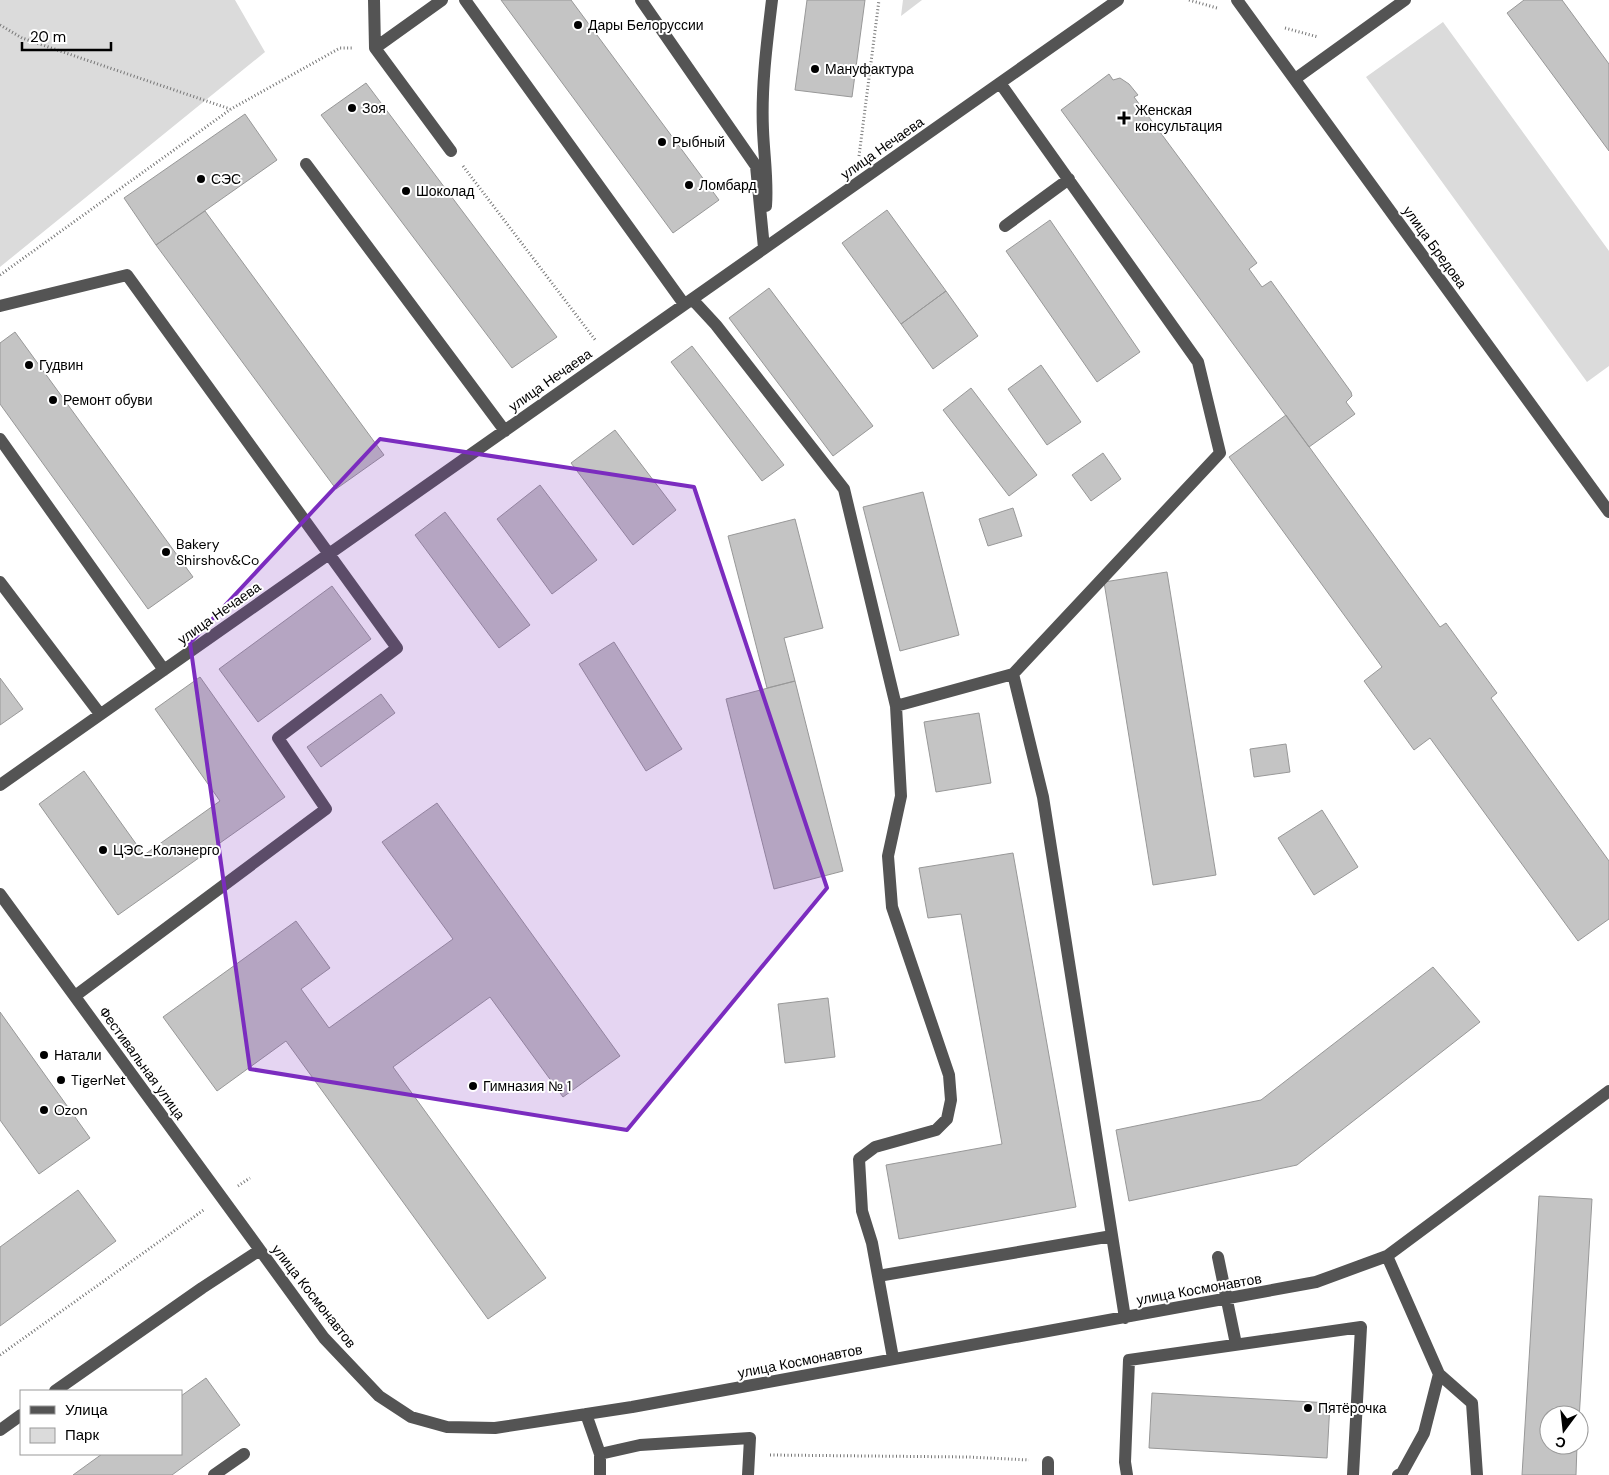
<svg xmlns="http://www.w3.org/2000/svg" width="1609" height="1475" viewBox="0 0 1609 1475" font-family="'DM Sans',sans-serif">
	<rect width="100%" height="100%" fill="#fff"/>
	<path fill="#dbdbdb" d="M0 0H235L265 52 0 267Z
		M903 0H922L901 16Z
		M1443 22 1609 251V366L1587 382 1366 77Z"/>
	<path fill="#c4c4c4" stroke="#989898" d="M501 0H571L719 200 673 233Z
		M807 0H865L852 97 795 90Z
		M1524 0H1562L1609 64V151L1507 13Z
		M1109 74 1113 80 1120 78 1129 84 1138 95 1134 97 1257 263 1249 269 1262 287 1271 281 1351 392 1352 396 1346 402 1355 414 1309 447 1061 110Z
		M366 83 557 337 512 368 321 115Z
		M245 114 277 160 156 245 124 198Z
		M887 210 946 291 901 324 842 243Z
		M205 211 384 455 336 489 156 245Z
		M1050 220 1140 352 1097 382 1006 251Z
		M769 288 873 426 833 456 729 318Z
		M946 291 978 336 933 369 901 324Z
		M15 332 193 577 148 609 0 404V343Z
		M692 346 784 465 762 481 671 362Z
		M1041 365 1081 422 1047 445 1008 389Z
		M971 388 1037 475 1009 496 943 410Z
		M1286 415 1440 627 1446 623 1497 693 1491 698 1609 861V919L1578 941 1430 738 1414 750 1364 681 1382 667 1229 457Z
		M615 430 676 510 633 545 571 463Z
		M1103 453 1121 479 1091 501 1072 475Z
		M540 485 597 560 552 594 497 519Z
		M923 492 959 635 900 651 863 507Z
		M1013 508 1022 536 988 546 979 519Z
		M445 512 530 625 499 648 415 535Z
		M795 519 823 628 784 638 795 681 767 688 728 536Z
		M1167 572 1216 875 1153 885 1104 582Z
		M332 586 371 639 258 722 219 669Z
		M614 642 682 749 646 771 579 664Z
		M200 677 285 797 118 915 39 804 84 771 144 855 220 801 155 709Z
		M0 678 23 709 0 725Z
		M795 681 843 871 774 889 726 699Z
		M381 694 395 713 321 767 307 747Z
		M979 713 991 783 936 792 924 722Z
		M1286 744 1290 772 1254 777 1250 749Z
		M437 803 620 1056 563 1097 490 997 393 1067 546 1278 488 1319 286 1041 217 1091 163 1017 296 921 330 968 301 989 329 1028 453 939 382 842Z
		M1322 810 1358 867 1314 895 1278 838Z
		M1013 853 1076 1207 899 1239 886 1165 1002 1144 961 914 928 918 919 868Z
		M1433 967 1480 1022 1297 1165 1129 1201 1116 1130 1261 1100Z
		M828 998 835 1057 785 1063 778 1004Z
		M0 1012 90 1138 39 1174 0 1120Z
		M78 1190 116 1241 0 1326V1247Z
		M1539 1196 1592 1199 1579 1420V1415H1549V1445H1577L1576 1475H1522Z
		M206 1378 240 1425 172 1475H73L102 1454H181V1396Z
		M1152 1393 1330 1403 1327 1458 1149 1448Z"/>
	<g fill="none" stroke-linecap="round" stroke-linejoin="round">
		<path stroke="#767676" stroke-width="3" stroke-dasharray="1 2.5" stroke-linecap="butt" d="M1189 0 1217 8
			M0 25 22 38 230 109
			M1285 28 1318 37
			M859 156 879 0
			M463 166 596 341
			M0 275 231 109 340 48H354
			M238 1186 250 1178
			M0 1355 205 1209
			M770 1455 968 1457 1029 1460"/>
		<path stroke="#545454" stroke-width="12" d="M374 0 375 48 451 151
			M465 0 684 304
			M641 0 756 166 764 248
			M1237 0 1609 512
			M375 48 442 0
			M1295 79 1405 0
			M306 164 505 431
			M766 206C768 180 764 156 763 130 761 87 767 42 772 0
			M1005 226 1069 179
			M692 299 716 325 844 489 896 706
			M0 306 127 275 397 648 278 738 326 809 75 996
			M0 439 164 670
			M0 582 100 714
			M1013 674 1043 797 1125 1318
			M0 785 1118 0
			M0 894 260 1250
			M1387 1256 1439 1374 1472 1403 1477 1475
			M1218 1257 1236 1344
			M878 1276 1112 1236
			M893 1358 872 1243 862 1211 859 1159 875 1147 936 1130 947 1119 951 1100 949 1075 892 907 888 856 901 796 896 706 1013 674 1220 453 1198 362 1000 83
			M55 1391 202 1288 260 1250 324 1338 379 1396 411 1417 447 1427 495 1428 632 1407 1316 1282 1387 1256 1609 1091
			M586 1414 600 1454 640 1445 750 1438 748 1475
			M0 1430 21 1415
			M214 1475 244 1454
			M600 1475V1454
			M1048 1475V1462
			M1127 1475 1125 1462 1129 1360 1361 1327 1353 1475
			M1398 1475 1402 1473 1424 1433 1439 1374"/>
	</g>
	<path fill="#7b2cbf" fill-opacity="0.2" stroke="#7b2cbf" stroke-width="4" stroke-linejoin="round" d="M380 439 694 487 827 888 627 1130 250 1069 190 643Z"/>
	<g fill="#000" stroke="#fff" stroke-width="2">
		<circle cx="578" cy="25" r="5"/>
		<circle cx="815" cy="69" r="5"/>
		<circle cx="352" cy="108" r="5"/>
		<path d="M1121.5 110.5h5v5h5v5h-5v5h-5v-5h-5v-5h5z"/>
		<circle cx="662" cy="142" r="5"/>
		<circle cx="201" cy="179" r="5"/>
		<circle cx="689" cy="185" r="5"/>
		<circle cx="406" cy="191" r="5"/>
		<circle cx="29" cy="365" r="5"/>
		<circle cx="53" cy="400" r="5"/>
		<circle cx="166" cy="552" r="5"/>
		<circle cx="103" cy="850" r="5"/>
		<circle cx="44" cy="1055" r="5"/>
		<circle cx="61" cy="1080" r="5"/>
		<circle cx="473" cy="1086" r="5"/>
		<circle cx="44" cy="1110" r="5"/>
		<circle cx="1308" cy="1408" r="5"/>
	</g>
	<g text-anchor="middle" stroke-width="4" stroke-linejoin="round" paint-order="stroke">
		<g font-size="14" fill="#000" stroke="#fff" text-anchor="start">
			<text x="588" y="30">Дары Белоруссии</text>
			<text x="825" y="74">Мануфактура</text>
			<text x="362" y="113">Зоя</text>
			<text x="1135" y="115">Женская<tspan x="1135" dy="16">консультация</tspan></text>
			<text x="672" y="147">Рыбный</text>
			<text x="211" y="184">СЭС</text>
			<text x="699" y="190">Ломбард</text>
			<text x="416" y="196">Шоколад</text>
			<text x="39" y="370">Гудвин</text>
			<text x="63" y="405">Ремонт обуви</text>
			<text x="176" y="549">Bakery<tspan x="176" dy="16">Shirshov&amp;Co</tspan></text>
			<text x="113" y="855">ЦЭС_Колэнерго</text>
			<text x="54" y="1060">Натали</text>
			<text x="71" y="1085">TigerNet</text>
			<text x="483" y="1091">Гимназия № 1</text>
			<text x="54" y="1115">Ozon</text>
			<text x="1318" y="1413">Пятёрочка</text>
		</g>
		<g font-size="14" fill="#000" stroke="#fff">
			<text transform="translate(882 148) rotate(-35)" y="5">улица Нечаева</text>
			<text transform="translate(1435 247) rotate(54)" y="5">улица Бредова</text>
			<text transform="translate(550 380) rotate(-35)" y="5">улица Нечаева</text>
			<text transform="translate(219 613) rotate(-35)" y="5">улица Нечаева</text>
			<text transform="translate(142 1063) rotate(54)" y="5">Фестивальная улица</text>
			<text transform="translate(1199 1289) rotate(-10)" y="5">улица Космонавтов</text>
			<text transform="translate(314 1296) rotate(52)" y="5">улица Космонавтов</text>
			<text transform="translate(800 1361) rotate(-11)" y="5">улица Космонавтов</text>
		</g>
	</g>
	<rect x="20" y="1390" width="162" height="65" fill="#ffffff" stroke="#999999"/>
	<rect x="30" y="1406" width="25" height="8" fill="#545454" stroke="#999999"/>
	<text x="65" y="1415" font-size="15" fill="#000000">Улица</text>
	<rect x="30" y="1428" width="25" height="15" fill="#dbdbdb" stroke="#999999"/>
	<text x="65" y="1440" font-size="15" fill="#000000">Парк</text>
	<g transform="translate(1564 1430) rotate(195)"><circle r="24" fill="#ffffff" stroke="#999999"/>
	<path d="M0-4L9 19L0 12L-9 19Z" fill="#000000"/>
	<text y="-8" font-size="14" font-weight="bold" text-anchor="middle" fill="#000000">С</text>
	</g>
	<path d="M22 42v8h89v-8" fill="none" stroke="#000000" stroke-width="2.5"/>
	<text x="30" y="42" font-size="15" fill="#000000" stroke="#ffffff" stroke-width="4" paint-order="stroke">20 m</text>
</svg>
